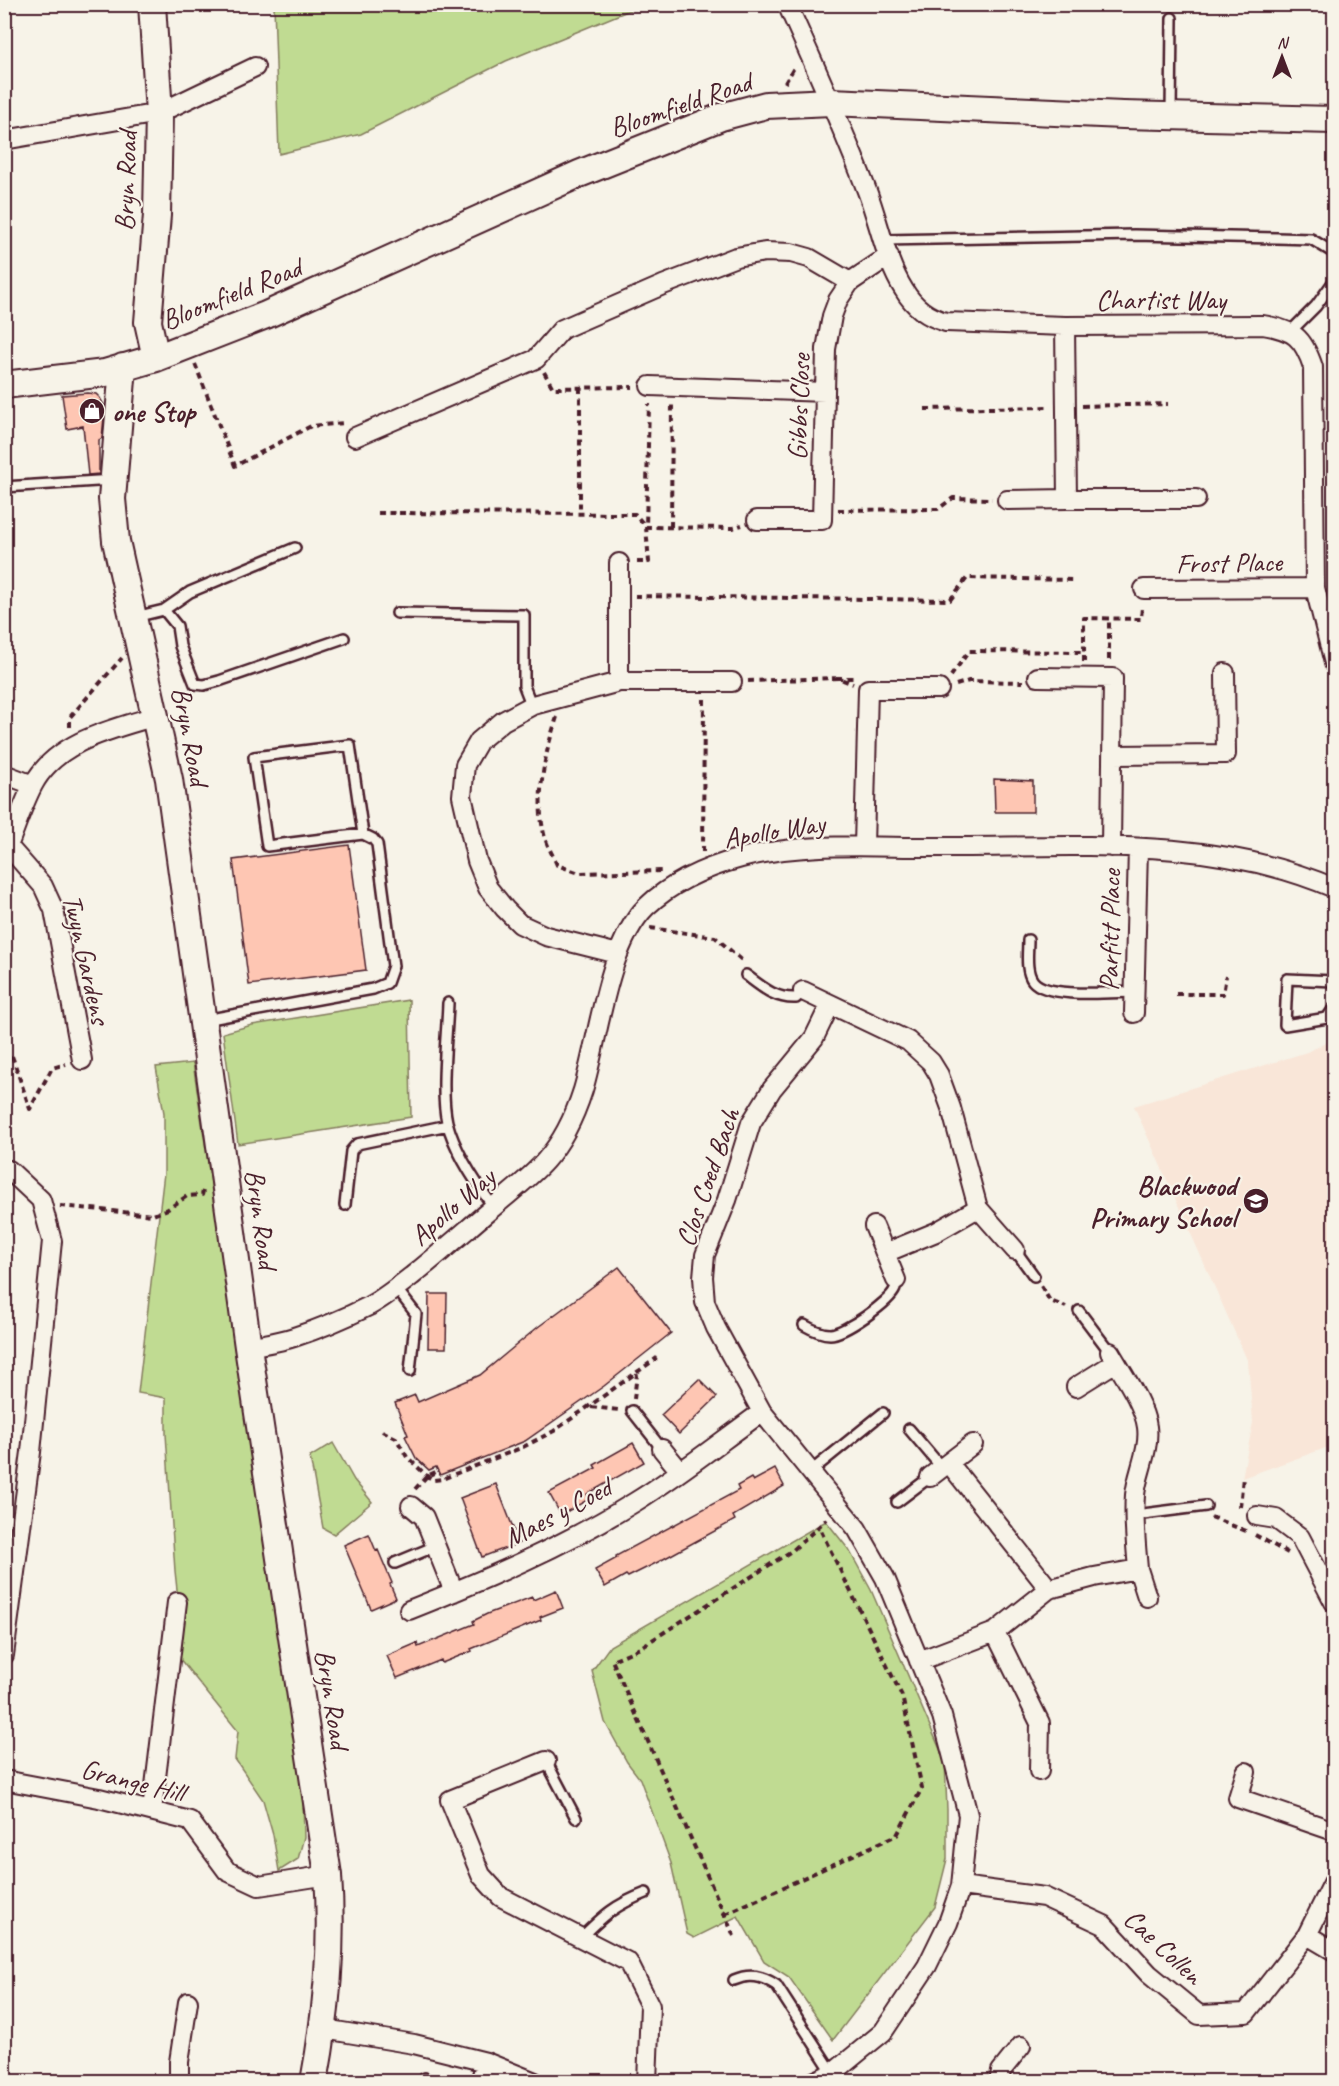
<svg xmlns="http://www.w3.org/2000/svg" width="1339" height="2086" viewBox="0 0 1339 2086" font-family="Caveat,sans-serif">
	<rect width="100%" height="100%" fill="#f7f3e8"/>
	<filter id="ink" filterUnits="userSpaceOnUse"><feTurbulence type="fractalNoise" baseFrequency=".0167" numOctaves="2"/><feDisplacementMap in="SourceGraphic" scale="12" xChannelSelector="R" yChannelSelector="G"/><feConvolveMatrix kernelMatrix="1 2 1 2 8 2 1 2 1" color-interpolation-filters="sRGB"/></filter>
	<g filter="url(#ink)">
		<path fill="#f9e6d8" d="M1334 1039V1445L1242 1478 1253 1422 1248 1362 1134 1106 1307 1052Z"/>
		<path fill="#c0db92" stroke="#857d5e" stroke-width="1.5" d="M274 5V4L642 5 506 61 361 134 279 154Z
			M409 1000 411 1117 238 1144 223 1033 252 1025Z
			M193 1063 303 1799 304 1837 298 1859 279 1871 273 1835 263 1800 235 1759 238 1731 175 1653 180 1617 175 1571 166 1434V1398L138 1393 164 1173V1113L156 1067Z
			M333 1443 354 1480 372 1502 334 1534 323 1528 310 1457Z
			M826 1521 849 1550 871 1590 945 1761 947 1810V1859L935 1907 833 2040 789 1977 764 1961 738 1916 694 1938 687 1934 671 1863 640 1779 627 1762 605 1722 592 1671 610 1646Z"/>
		<path fill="#fec6b3" stroke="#4a1f2b" stroke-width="1.5" d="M88 393 96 394 100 398 105 407 102 438 99 440V474L88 475 83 426 67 429 62 395Z
			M994 779 1033 781V812H995Z
			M349 845 366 970 249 985 233 860Z
			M619 1267 671 1333 604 1386 525 1441 440 1475 436 1467 429 1470 416 1458 405 1436 408 1435 395 1403 415 1395 418 1402 480 1375 538 1327Z
			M429 1294H447L446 1348H428Z
			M699 1379 717 1397 679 1434 661 1415Z
			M633 1443 644 1462 587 1494 589 1499 561 1515 549 1493 596 1468 594 1465Z
			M775 1469 784 1486 733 1516 735 1520 658 1562 628 1577 626 1575 605 1587 595 1570 617 1558 616 1556 739 1490 737 1486 751 1478 753 1481Z
			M496 1484 519 1543 482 1557 460 1498Z
			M369 1534 376 1551 378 1550 392 1583 390 1584 396 1598 371 1609 344 1545Z
			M556 1590 563 1608 540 1617 541 1620 471 1649 472 1651 442 1663 441 1660 397 1678 387 1656 417 1643 418 1647 474 1624 473 1621 487 1614 532 1597 533 1600Z"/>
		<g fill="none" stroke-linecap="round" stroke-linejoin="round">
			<g stroke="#4a1f2b" stroke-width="14">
				<path id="lane" d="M1171 114 1172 18
					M884 240 1134 235 1277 238 1311 239 1334 253
					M1290 332 1316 306 1334 281
					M4 487 113 480
					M164 610 177 626 180 646 195 684 204 685 219 681 344 638
					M397 613 524 615V686L531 704 533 705
					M135 617 164 610 190 592 295 548
					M1028 940C1028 952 1025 971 1033 981 1048 999 1113 992 1135 992
					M746 975C762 987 775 999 796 998L803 991
					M1334 981 1287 979 1285 1025 1327 1018 1334 1008
					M448 1003C447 1036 440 1091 447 1122 455 1152 475 1182 493 1206
					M205 1020 373 989 387 983 393 966 377 844 373 839 363 834 267 846 254 757 350 745 363 834
					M345 1205 351 1151 357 1144 448 1125
					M1015 1250 1034 1276
					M396 1288 416 1314 410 1371
					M1079 1311 1110 1352
					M804 1325C811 1329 821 1334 830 1334 844 1334 890 1302 895 1289 896 1288 896 1282 896 1280
					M632 1411 662 1449
					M909 1429 942 1468
					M810 1472 883 1413
					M897 1502 930 1477
					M1135 1515 1206 1506
					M395 1563 436 1546
					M546 1761 576 1818
					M581 1938C604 1915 615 1905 646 1893
					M734 1980C750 1973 762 1976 776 1985L833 2073
					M424 2082 425 2078"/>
			</g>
			<g stroke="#4a1f2b" stroke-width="22">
				<path id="street" d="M787 4C815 66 843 128 867 191 879 222 886 262 904 290 914 307 927 317 946 322L1065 326 1263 325C1294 330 1303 337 1313 367L1315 588 1334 663
					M4 140 159 113 255 67
					M1065 326 1067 499H1196
					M650 386 825 392
					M355 437 536 359 562 329 663 285 736 257 765 252 791 253 809 258 850 282
					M1007 500 1067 499
					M757 520H822L826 349 832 316 838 300 850 282 889 256
					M619 563V682
					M1144 589 1315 588
					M1038 677 1113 678 1111 847
					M1113 755 1226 754 1225 673
					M4 774 33 785
					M8 846 43 886 54 910 82 1060
					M864 846 868 689H939
					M4 850 8 846C16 826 23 804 33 785 56 741 113 729 156 716
					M618 954 546 936 520 924 505 909 488 888 477 861 462 796 465 765 479 741 503 721 533 705 619 682H732
					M803 991 908 1041 931 1062 939 1075 951 1108 978 1208 1015 1250
					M1134 1013 1138 848
					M4 1169 9 1170 41 1200 52 1241 31 1452 4 1655
					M874 1226 896 1280
					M885 1253 936 1232 978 1208
					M248 1347C263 1344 279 1342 294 1337 319 1329 345 1318 369 1306 384 1298 399 1286 413 1275 439 1254 464 1232 490 1210 508 1194 529 1179 545 1161 563 1141 575 1115 583 1090 599 1037 607 946 646 907 672 882 707 867 741 858 802 842 867 847 929 847 1064 848 1207 833 1334 888
					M1076 1387 1116 1362
					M662 1449 680 1471
					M949 1463 1049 1589
					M930 1477 973 1444
					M411 1506 424 1517 454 1592
					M1257 1516 1276 1519 1300 1537 1334 1602
					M1138 1569 1147 1597
					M409 1610C487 1579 564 1546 635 1502 679 1475 720 1442 762 1412
					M995 1632 1040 1723 1039 1771
					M919 1661 995 1632 1049 1589 1094 1577 1138 1569C1136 1545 1133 1519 1135 1495 1137 1473 1150 1450 1147 1427 1144 1404 1122 1373 1110 1352
					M546 1761 450 1800 481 1875 501 1897 628 1962 650 2006 647 2082
					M1246 1772 1238 1798 1334 1831
					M4 1780 99 1798 190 1821 227 1871 259 1886 328 1875
					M152 1811 177 1602
					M961 1886 1044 1897 1104 1925 1149 1974 1199 2015 1246 2013 1307 1935 1334 1881
					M1307 1935 1334 1951
					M324 2029 414 2044 486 2062 535 2082
					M179 2082V2062L188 2002
					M480 2082 486 2062
					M813 2082 833 2073 883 2032 927 1966 948 1923 961 1886 968 1815 942 1716 885 1578 857 1529 762 1412 716 1328 705 1302 703 1277 705 1255 727 1200 751 1123 772 1089 814 1038 830 1005
					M999 2082 1001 2071 1021 2046"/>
			</g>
			<g stroke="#4a1f2b" stroke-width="30">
				<path id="secondary" d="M152 4 159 113 157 215 148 322 156 358
					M123 367 112 499 116 541 169 779 248 1347 328 1875C333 1944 327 2013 314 2082
					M4 385 105 373 156 358 266 315 579 174 721 117 766 105 831 102 1123 115 1334 120"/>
			</g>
			<path stroke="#4a1f2b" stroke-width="4" stroke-dasharray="6 4.5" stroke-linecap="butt" d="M785 83 795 66
				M195 364 235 466 311 426 345 423
				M544 372 553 388 633 387
				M580 387V514
				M1082 406 1168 404
				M925 409 1050 407
				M838 510 938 509 953 498 992 499
				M378 513 635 514 646 527 733 528 742 525
				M671 527 672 403
				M637 562H649L646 527 649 404
				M635 596 950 600 967 578 1074 580
				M1109 660V618
				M1084 662V618L1141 619 1142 607
				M951 676 969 651 1084 652
				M836 678H854
				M748 681 838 678 853 684
				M956 685 969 681 1023 682
				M557 717C545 753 535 797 544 834 546 844 553 855 557 865L579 873 663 871
				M70 727V717L122 658
				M703 852 704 698
				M650 928 715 937 744 962
				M1176 994H1223L1226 976
				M4 1051 11 1053 30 1109 52 1068 66 1064
				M60 1206 153 1215 168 1209 187 1196 202 1195 203 1191
				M1041 1286 1050 1301 1066 1307
				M634 1399 637 1374
				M591 1407 619 1410
				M382 1431 396 1438 407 1457 427 1476 434 1480 442 1479 521 1448 554 1431 657 1358
				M415 1489 427 1476 438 1471
				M1240 1507 1243 1477
				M1211 1517 1246 1531
				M1255 1535 1288 1553
				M725 1914 897 1835 922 1788 902 1696 819 1527
				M734 1936 612 1660 638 1649 793 1550 827 1519"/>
			<use href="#lane" stroke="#f7f3e8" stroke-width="9"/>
			<use href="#street" stroke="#f7f3e8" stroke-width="18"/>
			<use href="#secondary" stroke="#f7f3e8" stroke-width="26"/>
		</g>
	</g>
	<defs>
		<g id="shop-disc" transform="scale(1.35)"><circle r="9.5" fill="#4a1f2b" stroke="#f7f3e8"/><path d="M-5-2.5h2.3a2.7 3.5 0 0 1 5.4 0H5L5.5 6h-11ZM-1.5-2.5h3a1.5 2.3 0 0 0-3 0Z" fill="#fff"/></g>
		<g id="school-disc" transform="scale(1.35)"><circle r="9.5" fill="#4a1f2b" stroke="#f7f3e8"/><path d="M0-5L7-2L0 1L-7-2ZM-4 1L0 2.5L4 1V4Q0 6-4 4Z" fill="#fff"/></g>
	</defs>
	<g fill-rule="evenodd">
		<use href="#shop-disc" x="92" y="411"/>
		<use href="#school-disc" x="1256" y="1201"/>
	</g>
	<g text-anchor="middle" stroke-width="4.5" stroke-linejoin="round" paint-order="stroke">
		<g font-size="28" fill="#4a1f2b" stroke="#f7f3e8">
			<text transform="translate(680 104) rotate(-19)" y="10">Bloomfield Road</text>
			<text transform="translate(125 181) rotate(-88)" y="10">Bryn Road</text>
			<text transform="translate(231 293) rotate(-22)" y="10">Bloomfield Road</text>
			<text x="1161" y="309">Chartist Way</text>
			<text transform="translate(798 407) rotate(-88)" y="10">Gibbs Close</text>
			<text transform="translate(1229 562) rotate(-1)" y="10">Frost Place</text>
			<text transform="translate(191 736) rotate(79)" y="10">Bryn Road</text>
			<text transform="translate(774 830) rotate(-9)" y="10">Apollo Way</text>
			<text transform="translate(1109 930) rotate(-89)" y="10">Parfitt Place</text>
			<text transform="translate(87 959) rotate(77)" y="10">Twyn Gardens</text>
			<text transform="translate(707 1177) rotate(-71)" y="10">Clos Coed Bach</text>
			<text transform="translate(452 1206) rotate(-41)" y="10">Apollo Way</text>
			<text transform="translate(262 1219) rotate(82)" y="10">Bryn Road</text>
			<text transform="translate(557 1512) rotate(-28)" y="10">Maes y Coed</text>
			<text transform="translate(333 1699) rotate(81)" y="10">Bryn Road</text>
			<text transform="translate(133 1780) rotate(14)" y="10">Grange Hill</text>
			<text transform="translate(1164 1946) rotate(43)" y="10">Cae Collen</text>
		</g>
		<g font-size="28" font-weight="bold" fill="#4a1f2b" stroke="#f7f3e8" text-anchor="start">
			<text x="112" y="421">one Stop</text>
			<text x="1236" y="1195" text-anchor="end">Blackwood<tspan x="1236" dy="32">Primary School</tspan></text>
		</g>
	</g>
	<rect width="1339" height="2086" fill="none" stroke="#f7f3e8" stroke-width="24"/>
	<rect x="12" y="12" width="1315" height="2062" fill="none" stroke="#4a1f2b" stroke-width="2" filter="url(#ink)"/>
	<g transform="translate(1282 57)" stroke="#f7f3e8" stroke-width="4.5" paint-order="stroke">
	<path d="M0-4.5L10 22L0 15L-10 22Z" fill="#4a1f2b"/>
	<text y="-9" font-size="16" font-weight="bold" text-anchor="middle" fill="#4a1f2b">N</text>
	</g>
</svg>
